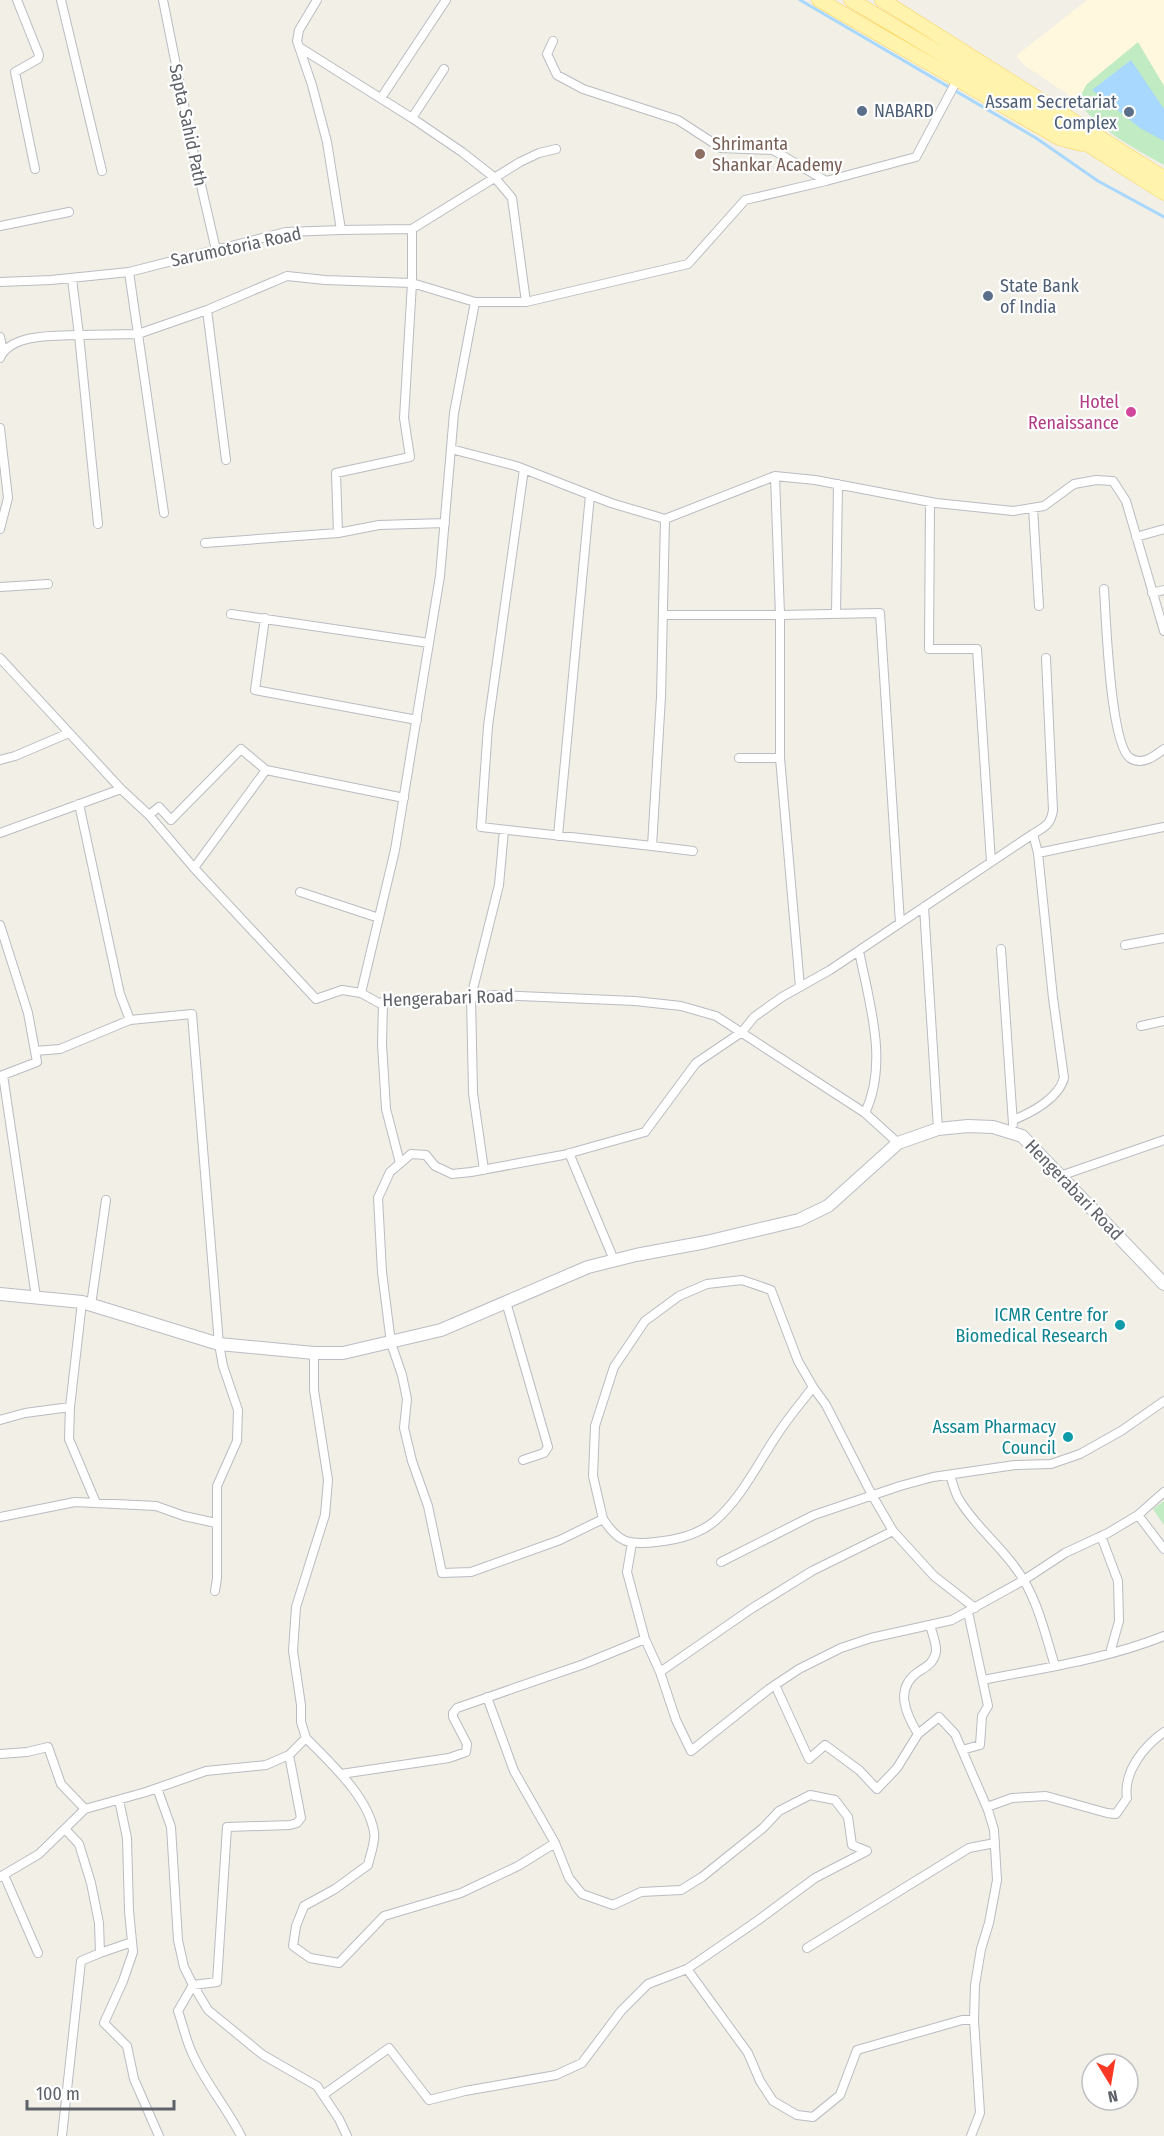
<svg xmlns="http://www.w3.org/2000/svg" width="1164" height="2136" viewBox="0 0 1164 2136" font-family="'Fira Sans Condensed',sans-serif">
	<rect width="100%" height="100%" fill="#f1efe6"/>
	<path fill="#fff8de" d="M1087 0H1164V159L1024 65 1016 56Z"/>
	<path fill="#c1ebc2" d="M1138 42 1164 86V165C1132 147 1101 131 1078 102L1086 85Z
		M1164 1501V1525L1153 1509Z"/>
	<path fill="#a9d8ff" d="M1131 60 1164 109V141L1140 128 1092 90Z"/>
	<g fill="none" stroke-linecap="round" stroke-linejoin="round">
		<path stroke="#a9d8ff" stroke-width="3" d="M800 0 1036 138 1098 181 1164 217"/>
		<g stroke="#b9bcc1" stroke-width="10">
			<path id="minor" d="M17 0 39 55 38 59 15 72 35 169
				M61 0 102 171
				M163 0 194 155 216 250
				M553 41 547 54 557 75 583 89 678 120 721 148 773 150 826 181 916 157 957 80
				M299 47 412 118 462 152 495 178 512 198 526 302H475L454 413 440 576 415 728 395 850 361 993
				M381 98 446 0
				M412 118 444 69
				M0 226 69 212
				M412 229 520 162 539 153 556 149
				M129 272 164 513
				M0 282 51 280 129 272 286 232 341 230 327 142 312 85 297 41 299 30 317 0
				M526 302 688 264 745 200 826 181
				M0 337 3 351 0 353
				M0 358C11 333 56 336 79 335L72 279
				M0 428 8 498 0 529
				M451 449 516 466 524 469 611 503 665 519 661 697 652 846 481 827 488 726 524 469
				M226 460 207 310 287 276 325 280 412 283V229L341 230
				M775 476 780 615 880 613 900 923
				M930 502 929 649H977L991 862
				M1033 508 1039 606
				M665 519 775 476 815 480 936 503 1013 511 1044 506 1074 484 1096 480 1113 481 1126 501 1164 631
				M98 524 79 335 138 334 207 310
				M338 533 379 525 445 523
				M1136 537 1164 529
				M205 543 338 533 336 473 410 457 404 418 412 283 475 302
				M0 587 48 584
				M1104 589C1106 618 1110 744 1130 758 1142 766 1155 756 1164 749
				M1152 593 1164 590
				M231 614 429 643
				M836 614 838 484
				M663 615H780V758L800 987
				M265 618 255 690 417 720
				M0 658 121 789 149 815 194 868 316 999 342 990 361 993 379 1003 417 1002 497 995 635 1001 681 1006 716 1016 865 1113 898 1143
				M739 758H780
				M0 760 15 756 69 733
				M79 804 120 994 130 1020 192 1014 219 1344 223 1366 238 1410 237 1441 217 1486V1578L215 1591
				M149 815 159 807 171 820 241 749 266 770
				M0 833 121 789
				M1033 834C1045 827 1051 824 1053 810L1046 658
				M558 836 590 495
				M652 846 693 851
				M194 868 266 770 404 798
				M300 892 379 918
				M924 907 938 1129
				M0 925 28 1013 37 1062 3 1075 36 1297
				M1125 945 1164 938
				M1001 949 1013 1124
				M859 951C869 1002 889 1063 865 1113
				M383 1002 382 1044 386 1109 400 1163
				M1141 1026 1164 1021
				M35 1051 60 1049 130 1020
				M1013 1120C1031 1113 1059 1098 1064 1078L1053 998 1038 853
				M569 1153 614 1260
				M484 1170 473 1093 471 997 499 885 504 830
				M1060 1176 1164 1140
				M82 1302 70 1407 69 1439 96 1503
				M506 1302 548 1447 544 1453 523 1460
				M91 1305 106 1200
				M0 1420 25 1413 70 1407
				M950 1475C953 1484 955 1494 960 1501 978 1530 1006 1550 1023 1579 1039 1605 1046 1637 1055 1666
				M1138 1515 1164 1549
				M0 1517 75 1502 156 1506 184 1516 216 1523
				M603 1519 593 1476 595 1426 614 1367 645 1321 679 1296 707 1284 742 1280 771 1290 798 1361 813 1387
				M1101 1536 1118 1581 1119 1621 1110 1653
				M632 1543 627 1572 645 1639 660 1672 676 1720 691 1751 769 1689 799 1669 841 1648 871 1638 952 1620 1024 1580 1065 1553 1108 1533 1138 1515 1164 1492
				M721 1562 814 1515 900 1486 933 1477 1015 1465 1051 1464 1080 1454 1121 1431 1164 1401
				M975 1608 934 1576 893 1531 872 1495 826 1405 813 1387C801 1403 788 1418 777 1435 758 1463 742 1497 716 1520 699 1535 677 1540 656 1542 628 1545 619 1543 603 1519L560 1540 471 1572 442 1573 428 1506 412 1461 404 1428 407 1399 402 1375 391 1343 382 1272 378 1198 390 1172 411 1154 426 1155 435 1166 452 1174 471 1172 563 1155 645 1132 696 1063 742 1032 754 1017 782 997 830 970 1033 834 1038 853 1164 827
				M660 1672 751 1609 812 1571 893 1531
				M983 1680C1043 1668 1107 1659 1164 1636
				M775 1685 809 1759 825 1745 859 1770 877 1789 897 1768 918 1734 939 1717 955 1734 988 1810 994 1830 997 1880 989 1923 981 1949 975 1985 974 2020
				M487 1697 514 1771 555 1843
				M918 1734C906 1714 894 1689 918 1672 927 1666 933 1664 936 1652 937 1644 932 1633 930 1625
				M306 1738C330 1763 368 1796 374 1832 376 1841 370 1855 368 1865L335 1889 304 1906 296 1926 293 1946 310 1958 339 1963 384 1916 461 1893 518 1866 555 1843 569 1878 582 1894 613 1905 641 1892 681 1890 702 1877 763 1828 779 1811 810 1795 835 1800 848 1817 852 1845 867 1851 815 1878 757 1921 687 1969 748 2053 760 2081 773 2101 797 2115 813 2117 840 2095 857 2050 962 2020H974L980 2113 971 2136
				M962 1750 980 1745 982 1716 988 1706 968 1612
				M0 1754 27 1752 48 1747 61 1784 85 1809
				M289 1755 301 1818 297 1823 290 1825 227 1827 217 1982 193 1985 208 2010 263 2055 317 2086 339 2119 347 2136
				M341 1774 449 1758 466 1752 467 1744 453 1717V1713L457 1708 584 1664 645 1639
				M157 1788 171 1827 178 1940 184 1967 193 1985 178 2011C183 2025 186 2041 193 2055 206 2084 227 2108 241 2136
				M119 1800 127 1838 129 1911 133 1952 123 1981 104 2023 127 2046 134 2079 159 2136
				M987 1807 1012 1798 1046 1796 1107 1813 1116 1814 1127 1798C1123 1772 1144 1746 1164 1732
				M65 1829 79 1844 91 1883 99 1923 100 1953 132 1942
				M4 1875 38 1953
				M0 1877 39 1854 85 1809 146 1792 206 1771 266 1765 289 1755 306 1738 301 1722V1705L293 1651 296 1607 325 1515 328 1480 314 1390V1353
				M807 1948 969 1848 995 1843
				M323 2095 389 2048 429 2100 465 2091 556 2075 582 2063 621 2011 648 1984 687 1969
				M62 2136 81 1961 100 1953"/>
		</g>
		<g stroke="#babdc3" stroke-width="14">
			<path id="secondary" d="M0 1294 82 1302 219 1344 314 1353H343L441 1330 588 1267 636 1255 706 1242 799 1220 828 1206 898 1143 938 1129 968 1126 993 1127 1022 1136 1164 1284"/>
		</g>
		<g stroke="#ffd252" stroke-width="15">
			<path id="primary" d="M819 0 1059 138 1081 144
				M851 0 1010 95 1164 193
				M882 0 1164 178"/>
		</g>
		<use href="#minor" stroke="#fff" stroke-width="8"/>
		<use href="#secondary" stroke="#fff" stroke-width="12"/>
		<use href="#primary" stroke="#fff3ae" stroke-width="14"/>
	</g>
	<g fill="#5c6f8a" stroke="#fff" stroke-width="2">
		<circle cx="862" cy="111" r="6"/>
		<circle cx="1129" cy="112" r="6"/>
		<circle cx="988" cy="296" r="6"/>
	</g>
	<circle fill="#8d6e63" stroke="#fff" stroke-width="2" cx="700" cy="154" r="6"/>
	<circle fill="#d1479c" stroke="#fff" stroke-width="2" cx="1131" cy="412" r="6"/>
	<g fill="#0f9aa8" stroke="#fff" stroke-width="2">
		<circle cx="1120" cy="1325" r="6"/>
		<circle cx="1068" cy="1437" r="6"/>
	</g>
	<g text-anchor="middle" stroke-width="4.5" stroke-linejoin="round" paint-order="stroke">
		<g font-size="18" fill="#4e5e75" stroke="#fff" text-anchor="start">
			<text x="1117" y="108" text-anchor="end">Assam Secretariat<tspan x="1117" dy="21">Complex</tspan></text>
			<text x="874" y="117">NABARD</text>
			<text x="1000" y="292">State Bank<tspan x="1000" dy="21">of India</tspan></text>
		</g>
		<g font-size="18" fill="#5e6268" stroke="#fff">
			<text transform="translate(188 125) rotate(78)" y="6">Sapta Sahid Path</text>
			<text transform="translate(236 247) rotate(-12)" y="6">Sarumotoria Road</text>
			<text transform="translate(448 998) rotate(-2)" y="6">Hengerabari Road</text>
			<text transform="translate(1074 1190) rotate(46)" y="6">Hengerabari Road</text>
		</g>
		<g font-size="18" fill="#785e54" stroke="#fff" text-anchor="start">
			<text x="712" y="150">Shrimanta<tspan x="712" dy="21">Shankar Academy</tspan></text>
		</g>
		<g font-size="18" fill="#b23c85" stroke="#fff" text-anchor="end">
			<text x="1119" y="408">Hotel<tspan x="1119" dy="21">Renaissance</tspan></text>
		</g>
		<g font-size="18" fill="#0d838f" stroke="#fff" text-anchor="end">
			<text x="1108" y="1321">ICMR Centre for<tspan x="1108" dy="21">Biomedical Research</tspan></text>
			<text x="1056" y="1433">Assam Pharmacy<tspan x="1056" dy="21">Council</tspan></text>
		</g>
	</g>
	<g transform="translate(1110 2082) rotate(169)"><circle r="28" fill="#ffffff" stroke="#bfc0c3" stroke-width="1.5"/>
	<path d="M0-4.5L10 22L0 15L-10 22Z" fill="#fb3823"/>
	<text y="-9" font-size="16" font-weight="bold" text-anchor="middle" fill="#5e6268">N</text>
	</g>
	<path d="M27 2100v9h147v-9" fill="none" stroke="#5e6268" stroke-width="3"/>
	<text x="36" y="2100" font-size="18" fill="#5e6268" stroke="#ffffff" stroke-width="4.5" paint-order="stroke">100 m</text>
</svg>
